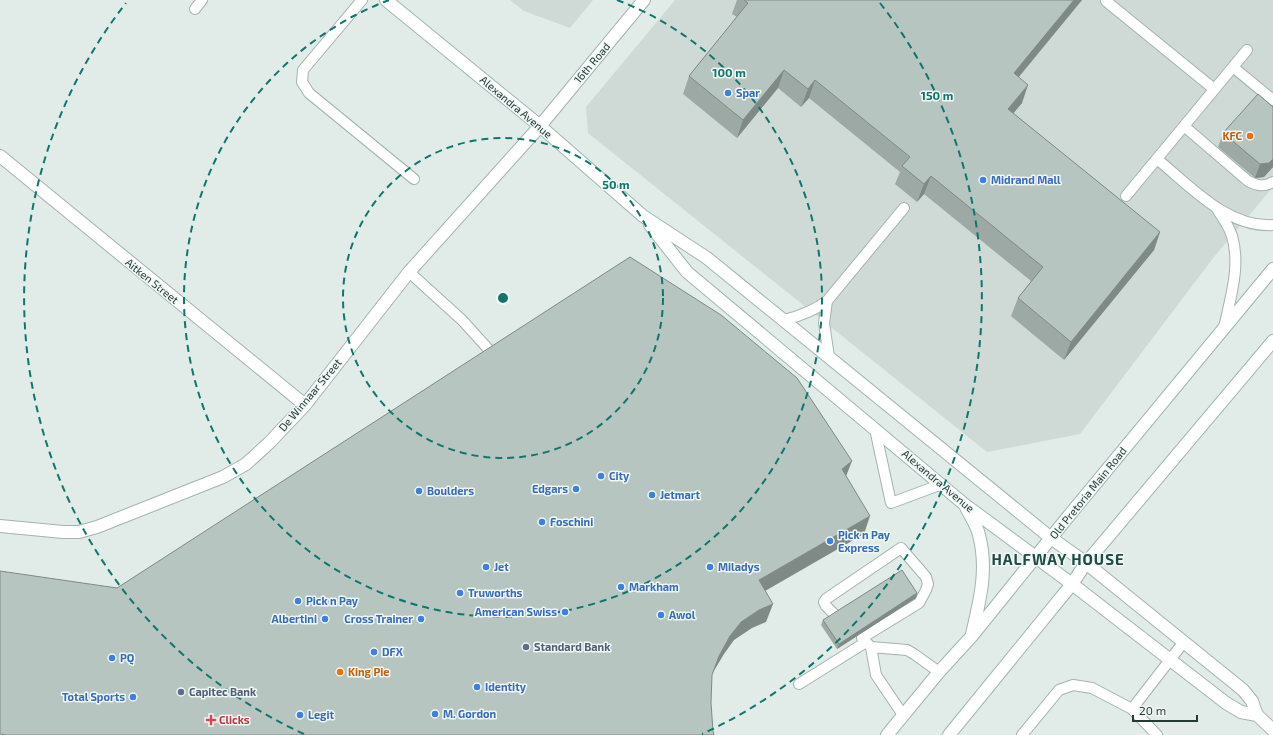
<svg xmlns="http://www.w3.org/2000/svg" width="1273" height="735" viewBox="0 0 1273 735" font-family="'Exo 2',sans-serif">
	<rect width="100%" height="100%" fill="#e1ebe7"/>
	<path fill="#cfdad6" d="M510 0H593L570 28 524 11Z
		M675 0H1273V187L1214 257 1080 434 987 452 588 133 586 107Z"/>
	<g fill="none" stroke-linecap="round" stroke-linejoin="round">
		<g stroke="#a4b3ae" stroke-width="12">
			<path id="lane" d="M362 0 303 70 302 82 309 93 414 179
				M1106 1 1214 89
				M195 9 202 0
				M1233 67 1273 100
				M1184 126 1248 181C1258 186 1264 187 1273 182
				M1157 159C1190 186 1227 228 1273 225
				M1126 196 1247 50
				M1217 209C1223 218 1229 226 1232 236 1241 266 1230 299 1224 328
				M409 272 462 320 491 352
				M827 301 824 323 829 357
				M784 320C800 316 814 311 827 301L904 208
				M875 429 891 503 942 484
				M836 616 826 606 824 602 826 599 901 548 926 577 928 584 926 590 919 603 862 638 871 647 876 675 903 715
				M871 647 907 650 914 654 939 672
				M799 684 866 642
				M1132 709 1183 643
				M1022 735 1059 690 1073 685 1092 688 1132 709 1157 735"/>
		</g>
		<g stroke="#a4b3ae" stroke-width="14">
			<path id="street" d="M0 156 305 405
				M0 526 63 532H79L97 527 223 477 246 464 269 443 305 405 409 272 540 126 644 0
				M1086 563 1243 690 1252 701 1257 715 1273 730
				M1072 584 1226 703 1241 712 1257 715"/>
		</g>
		<g stroke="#a0b6b0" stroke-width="14">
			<path id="secondary" d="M386 0 540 126 643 216 707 258 1051 538 1086 563
				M650 225 687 272 964 504 1072 584
				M966 507C970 516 977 525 979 535 988 569 980 600 972 634
				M887 735 939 672 971 637 1067 518 1273 269
				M949 735 1072 584 1086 563 1273 341"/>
		</g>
		<use href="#lane" stroke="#fff" stroke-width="10"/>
		<use href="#street" stroke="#fff" stroke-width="12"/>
		<use href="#secondary" stroke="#fff" stroke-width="12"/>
	</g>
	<path fill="#9da9a5" d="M737 0H1082L1019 77 1022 103 1013 113 1160 232 1154 250 1064 360 1011 316 1018 298 1031 281 924 194 917 202 895 184 900 172 809 98 801 107 778 88 737 138 683 94 689 76 737 17 732 14Z
		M1273 107V167L1264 177 1255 178 1218 147 1223 133Z
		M917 593 916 598 837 649 821 625 823 620Z"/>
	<path fill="#7f8a86" d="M1074 0H1082L1007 91 1014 73Z
		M784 70 778 88 737 138 743 120Z
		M815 80 809 98 801 107 808 89Z
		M1028 85 1022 103 1002 127 1008 109Z
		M1273 159V167L1264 177 1255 178 1260 164Z
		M931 176 924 194 917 202 924 184Z
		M1160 232 1154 250 1064 360 1071 342Z
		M852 461 845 479 842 469Z
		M870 516 864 534 753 598 759 580Z
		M917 593 916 598 837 649 839 644Z
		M773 604 766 622 752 628 734 640 724 654 712 674 719 656 730 636 741 622 759 610Z"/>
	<path fill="#b6c5c0" stroke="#7f8a86" d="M744 0H1074L1014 73 1028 85 1008 109 1160 232 1071 342 1018 298 1043 267 931 176 924 184 902 166 910 157 815 80 808 89 784 70 743 120 689 76 748 3Z
		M1258 94 1273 107V159L1269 163 1260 164 1223 133Z
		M630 257 721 315 797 378 852 461 842 469 870 516 759 580 773 604 759 610 741 622 730 636 719 656 712 675 711 703 713 731 714 735H6L0 734V571L117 588Z
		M902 570 917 593 839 644 823 620Z"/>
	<g fill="none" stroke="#0f766e" stroke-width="2" stroke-dasharray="7 5">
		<circle cx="503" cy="298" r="160"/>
		<path d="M617 0A319 319 0 1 1 389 0"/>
		<path d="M304 734A479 479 0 0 1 126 3M880 3A479 479 0 0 1 702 734"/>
	</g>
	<g fill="#3f7fe0" stroke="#f1f7f5" stroke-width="1.5">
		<circle cx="728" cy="93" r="4"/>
		<circle cx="983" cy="180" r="4"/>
		<circle cx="601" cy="476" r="4"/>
		<circle cx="576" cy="489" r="4"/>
		<circle cx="419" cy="491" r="4"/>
		<circle cx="652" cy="495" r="4"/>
		<circle cx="542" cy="522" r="4"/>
		<circle cx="830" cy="541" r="4"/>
		<circle cx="486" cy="567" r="4"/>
		<circle cx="710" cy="567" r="4"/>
		<circle cx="621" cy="587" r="4"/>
		<circle cx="460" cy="593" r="4"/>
		<circle cx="298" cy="601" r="4"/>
		<circle cx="565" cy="612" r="4"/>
		<circle cx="661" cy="615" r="4"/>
		<circle cx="325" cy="619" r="4"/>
		<circle cx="421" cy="619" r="4"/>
		<circle cx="374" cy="652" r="4"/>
		<circle cx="112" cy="658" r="4"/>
		<circle cx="477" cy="687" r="4"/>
		<circle cx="133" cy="697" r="4"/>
		<circle cx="435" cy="714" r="4"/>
		<circle cx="300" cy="715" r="4"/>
	</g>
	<g fill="#e8710a" stroke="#f1f7f5" stroke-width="1.5">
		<circle cx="1250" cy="136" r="4"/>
		<circle cx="340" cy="672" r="4"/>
	</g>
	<g fill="#5c6f8a" stroke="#f1f7f5" stroke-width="1.5">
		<circle cx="526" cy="647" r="4"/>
		<circle cx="181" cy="692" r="4"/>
	</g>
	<path fill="#e0444e" stroke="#f1f7f5" stroke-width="1.5" d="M209 714h4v4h4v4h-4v4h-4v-4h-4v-4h4z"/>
	<g text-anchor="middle" stroke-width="3" stroke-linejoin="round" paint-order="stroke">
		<g font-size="11" fill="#223b36" stroke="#f1f7f5">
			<text transform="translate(592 63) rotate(-50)" y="4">16th Road</text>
			<text transform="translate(516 107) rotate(40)" y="4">Alexandra Avenue</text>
			<text transform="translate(152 281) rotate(39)" y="4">Aitken Street</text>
			<text transform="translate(310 395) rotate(-50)" y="4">De Winnaar Street</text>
			<text transform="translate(938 481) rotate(40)" y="4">Alexandra Avenue</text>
			<text transform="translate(1088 493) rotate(-51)" y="4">Old Pretoria Main Road</text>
		</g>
		<g font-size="11" font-weight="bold" fill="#366cbe" stroke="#f1f7f5" text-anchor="start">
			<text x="736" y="97">Spar</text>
			<text x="991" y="184">Midrand Mall</text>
			<text x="609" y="480">City</text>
			<text x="568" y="493" text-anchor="end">Edgars</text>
			<text x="427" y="495">Boulders</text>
			<text x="660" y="499">Jetmart</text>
			<text x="550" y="526">Foschini</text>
			<text x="838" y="539">Pick n Pay<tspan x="838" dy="13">Express</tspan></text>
			<text x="494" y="571">Jet</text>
			<text x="718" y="571">Miladys</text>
			<text x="629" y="591">Markham</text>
			<text x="468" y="597">Truworths</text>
			<text x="306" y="605">Pick n Pay</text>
			<text x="557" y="616" text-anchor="end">American Swiss</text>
			<text x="669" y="619">Awol</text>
			<text x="317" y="623" text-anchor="end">Albertini</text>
			<text x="413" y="623" text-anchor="end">Cross Trainer</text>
			<text x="382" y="656">DFX</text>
			<text x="120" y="662">PQ</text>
			<text x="485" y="691">Identity</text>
			<text x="125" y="701" text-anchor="end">Total Sports</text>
			<text x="443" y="718">M. Gordon</text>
			<text x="308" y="719">Legit</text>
		</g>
		<g font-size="11" font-weight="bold" fill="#c56008" stroke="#f1f7f5" text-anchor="end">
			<text x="1242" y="140">KFC</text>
			<text x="348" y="676" text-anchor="start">King Pie</text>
		</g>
		<g font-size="11" font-weight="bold" fill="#4e5e75" stroke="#f1f7f5" text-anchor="start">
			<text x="534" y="651">Standard Bank</text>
			<text x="189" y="696">Capitec Bank</text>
		</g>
		<g font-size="11" font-weight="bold" fill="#be3a42" stroke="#f1f7f5" text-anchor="start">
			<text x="219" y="724">Clicks</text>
		</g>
		<g font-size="15" font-weight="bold" letter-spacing="1" fill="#1f4c44" stroke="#f1f7f5">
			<text x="1058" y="565">HALFWAY HOUSE</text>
		</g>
	</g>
	<circle cx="503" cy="298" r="6" fill="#0f766e" stroke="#f1f7f5" stroke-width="2"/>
	<g font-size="12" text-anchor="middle" font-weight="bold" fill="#0f766e" stroke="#f1f7f5" stroke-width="3" stroke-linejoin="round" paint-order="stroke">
		<text x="729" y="77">100 m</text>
		<text x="937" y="100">150 m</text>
		<text x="616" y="189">50 m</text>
	</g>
	<path d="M1133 715v6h64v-6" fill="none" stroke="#223b36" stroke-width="2"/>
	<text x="1139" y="715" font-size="12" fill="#223b36" stroke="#f1f7f5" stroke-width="3" paint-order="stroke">20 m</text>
</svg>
